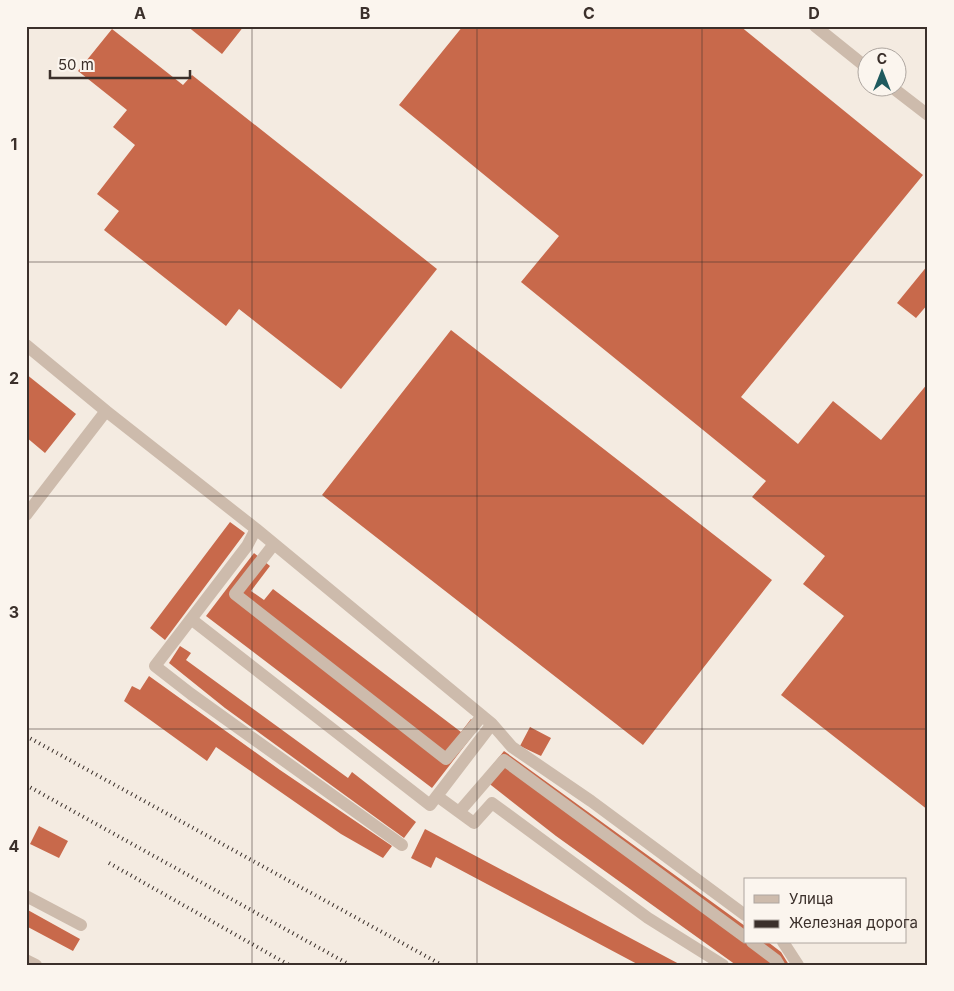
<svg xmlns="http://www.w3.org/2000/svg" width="954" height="991" viewBox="0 0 954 991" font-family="Inter,sans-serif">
	<rect width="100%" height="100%" fill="#f4ebe1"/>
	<path fill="#c8694b" d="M187 26H244L222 54Z
		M463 26H740L923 175 741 397 798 444 833 401 881 440 928 383V810L781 695 844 616 803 584 825 556 752 497 766 481 521 282 559 236 399 105Z
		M112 29 183 85 192 75 437 269 341 389 239 309 226 326 104 230 119 211 97 194 135 145 113 127 127 110 78 71Z
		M928 265V304L916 318 897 303Z
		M451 330 772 580 643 745 322 495Z
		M26 374 76 414 45 453 26 437Z
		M230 522 245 533 165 640 150 628Z
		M254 553 270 566 251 591 264 600 273 589 461 732 471 719 480 726 432 788 206 616Z
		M180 646 191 653 186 660 348 778 352 772 416 822 404 838 225 708 169 663Z
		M149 676 280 770 392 846 383 858 341 834 216 747 207 761 124 701 132 686 140 690Z
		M530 727 551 738 541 756 520 746Z
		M504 751 745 926V942H768L781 952 789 965H736L556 836 482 778Z
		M39 826 68 841 59 858 30 844Z
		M425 829 681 965H639L436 857 431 868 411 858Z
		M26 909 80 939 73 951 26 926Z"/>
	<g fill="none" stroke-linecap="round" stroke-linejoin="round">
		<path stroke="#cdbbac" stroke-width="12" d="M815 26 866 67
			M893 88 928 115
			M26 345 106 411 26 515
			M106 411 256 529 247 546 155 666 191 694 402 845
			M274 544 235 594 446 759 482 716
			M191 619 430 805 492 724 256 529
			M492 724 512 747 591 801 745 915
			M437 796 474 823 492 803 648 918 723 965
			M459 812 504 760 745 937
			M26 896 81 925
			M752 942 776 960 779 965
			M783 942 798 965
			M26 960 36 965"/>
		<path stroke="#3b302b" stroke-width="4" stroke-dasharray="1 4" stroke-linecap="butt" d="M26 736 442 965
			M26 785 350 965
			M109 863 289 965"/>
	</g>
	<path fill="none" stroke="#3b302b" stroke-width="1" stroke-opacity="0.55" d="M252 26V965M477 26V965M702 26V965M26 262H928M26 496H928M26 729H928"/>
	<rect width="954" height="991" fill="none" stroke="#fbf5ee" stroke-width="55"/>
	<rect x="744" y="878" width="162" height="65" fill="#fbf5ee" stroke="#aea6a0"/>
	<rect x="754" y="895" width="25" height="8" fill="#cdbbac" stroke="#aea6a0"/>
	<text x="789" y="904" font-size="15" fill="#3b302b">Улица</text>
	<rect x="754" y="920" width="25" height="8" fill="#3b302b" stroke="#aea6a0"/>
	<text x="789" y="928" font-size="15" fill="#3b302b">Железная дорога</text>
	<g transform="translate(882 72)"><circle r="24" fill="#fbf5ee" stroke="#aea6a0"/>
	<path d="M0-4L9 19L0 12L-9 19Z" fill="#1f5a5e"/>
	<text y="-8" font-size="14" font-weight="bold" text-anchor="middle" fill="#3b302b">С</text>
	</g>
	<path d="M50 70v8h140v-8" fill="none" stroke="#3b302b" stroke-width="2.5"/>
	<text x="58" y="70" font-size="15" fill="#3b302b" stroke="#fbf5ee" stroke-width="4" paint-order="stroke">50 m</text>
	<rect x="28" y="28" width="898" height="936" fill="none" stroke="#3b302b" stroke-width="2"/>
	<g font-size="16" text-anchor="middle" font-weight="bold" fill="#3b302b">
		<text x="140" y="19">A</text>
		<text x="365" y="19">B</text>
		<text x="589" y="19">C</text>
		<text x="814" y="19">D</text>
		<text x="14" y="150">1</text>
		<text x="14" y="384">2</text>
		<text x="14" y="618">3</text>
		<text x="14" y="852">4</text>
	</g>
</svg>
